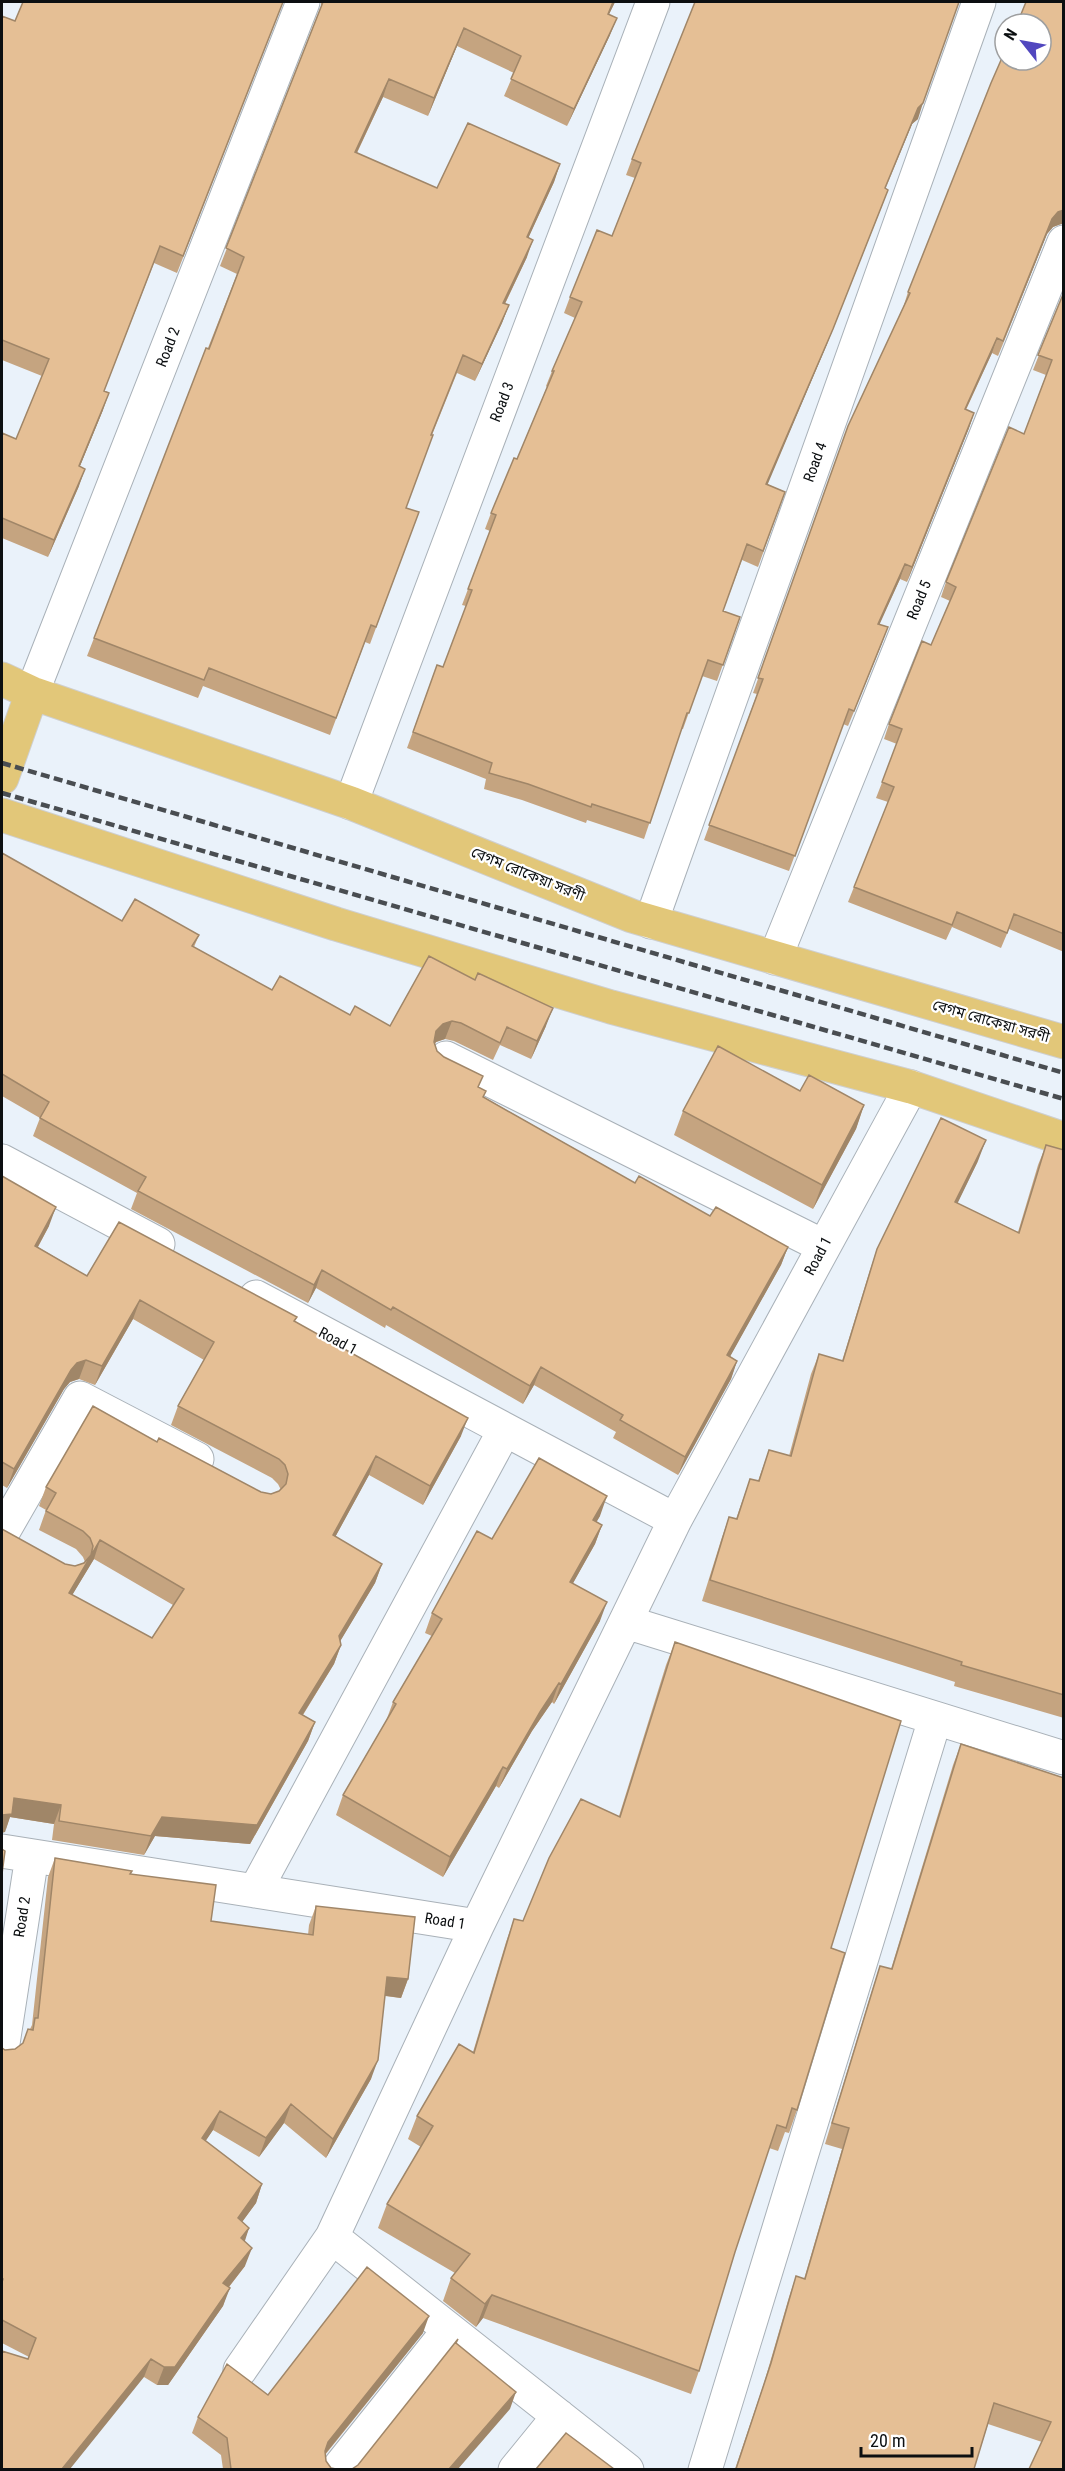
<svg xmlns="http://www.w3.org/2000/svg" width="1065" height="2471" viewBox="0 0 1065 2471" font-family="'Roboto Condensed','Noto Sans Bengali',sans-serif">
	<rect width="100%" height="100%" fill="#eaf2fa"/>
	<g fill="none" stroke-linecap="round" stroke-linejoin="round">
		<g stroke="#a9b1b8" stroke-width="35">
			<path id="minor" d="M32 693 303 2
				M351 803 653 2
				M651 922 979 2
				M775 958 1064 242
				M446 1058 823 1246
				M2 1161 158 1244
				M256 1297 675 1520
				M3 1532 80 1398 197 1459
				M626 1622 1064 1758
				M2 1851 477 1926 675 1520 911 1087
				M255 1891 504 1431
				M2 2050 32 1856
				M332 2237 627 2470
				M240 2370 332 2237 477 1926
				M337 2470 449 2330
				M515 2470 559 2416
				M705 2470 935 1719"/>
		</g>
		<g stroke="#cecfcf" stroke-width="35">
			<path id="major" d="M2 679 32 693 351 803 632 916 1064 1042
				M2 778 32 693
				M2 815 336 924 611 1007 911 1087 1064 1139"/>
		</g>
		<use href="#minor" stroke="#fff" stroke-width="33"/>
		<use href="#major" stroke="#e2c779" stroke-width="33"/>
		<path stroke="#494d51" stroke-width="4.5" stroke-dasharray="9 4.5" stroke-linecap="butt" d="M2 763 1064 1073
			M2 793 1064 1099"/>
	</g>
	<path fill="#c5a480" fill-rule="evenodd" d="M23 2H283L177 273 154 263 104 391 103 410 80 466 79 486 48 557 2 538V433L16 439 42 376 2 360V16L15 21Z
		M321 2H615L609 14 610 35 567 126 504 96 514 73 457 46 428 116 383 97 357 153 437 188 560 164 554 182 528 238 527 257 505 304 509 305 502 323 475 381 457 373 432 435 406 508 419 512 370 644 365 642 330 735 203 686 198 698 87 656 237 274 220 266 321 7Z
		M1064 2V224H1061L1053 227 1047 234 998 356 992 353 966 410 974 413 969 428 907 582 900 579 879 624 882 643 848 726 843 724 789 871 704 840 757 694 753 693 848 426 903 308 908 292Z
		M918 119 912 124 885 189 888 190 882 206 827 344 767 484 785 492 758 567 742 560 723 611 740 617 717 681 702 676 683 729H681L644 839 587 820 586 823 522 800 484 789 486 779 407 748 437 665 443 667 466 606 462 605 490 531 485 529 491 513 517 459 547 387 546 386 552 371 575 318 564 313 570 297 612 236 635 178 626 175 632 159Z
		M1064 292V952L1009 929 1001 948 952 927 946 940 848 902 888 802 876 798 897 744 884 739 889 724 931 645 950 601 941 597 946 582 1024 434 1046 375 1033 370Z
		M2 853 122 921 199 935 194 947 272 990 350 1015 390 1026 429 956 546 1026 531 1059 500 1045 493 1060 454 1041 445 1039 436 1042 435 1044 437 1051 479 1087 484 1097 635 1183 710 1216 788 1247 781 1265 730 1356 737 1361 731 1379 678 1475 613 1438 616 1432 534 1385 523 1404 386 1325 385 1328 316 1288 308 1303 131 1209 137 1193 33 1136 40 1118 2 1096Z
		M864 1105 856 1129 813 1209 674 1135 683 1111Z
		M1046 1145 1064 1150V1718L954 1686 955 1682 702 1601 722 1537 729 1517 736 1519 750 1479 758 1481 769 1450 789 1456 811 1374 819 1354 842 1361 870 1270 877 1249 978 1161 957 1203 1018 1232 1038 1165Z
		M2 1176 49 1226 38 1247 87 1276 297 1317 295 1321 461 1436 423 1505 369 1475 335 1537 382 1564 375 1583 340 1641 341 1645 334 1664 303 1715 315 1722 308 1741 250 1844 155 1836 144 1855 52 1840 54 1824 10 1817 5 1832 65 1564 75 1566 85 1562 83 1557 76 1549 39 1530 46 1510 39 1506 46 1487 157 1442 261 1492 271 1494 281 1490 278 1484 272 1478 171 1425 178 1406 204 1360 133 1319 95 1385 79 1379 70 1382 64 1389 7 1488 2 1485ZM94 1559 173 1605 152 1638 72 1595Z
		M600 1516 596 1522 602 1525 595 1544 573 1583 600 1621 554 1704 552 1702 532 1731 499 1788 496 1786 443 1877 336 1815 343 1795 386 1721 393 1702 432 1636 425 1633 432 1613 492 1539Z
		M675 1642 831 1948 797 2110 789 2133 785 2132 778 2151 769 2148 735 2252 699 2371 691 2394 483 2318 476 2327 443 2301 451 2278 455 2273 378 2228 387 2204 421 2147 408 2139 417 2116 473 2052 506 1942 514 1919 523 1921 619 1816 666 1665Z
		M961 1744 1064 2469 1042 2442 988 2424 974 2469H735L764 2383 789 2297 796 2276 804 2279 842 2149 825 2144 873 1987 880 1966 891 1969 953 1765Z
		M55 1858 130 1874 211 1921 308 1935 309 1925 316 1906 408 1979 401 1998 385 1996 371 2079 326 2158 284 2123 259 2157 213 2130 205 2141 262 2184 256 2203 242 2222 249 2228 244 2241 245 2266 229 2287 223 2306 168 2385H157L144 2377 28 2359 29 2357 2 2343V2048L5 2050 15 2049 23 2043 32 2025 48 1877Z
		M423 2333 325 2455 326 2461 331 2468 336 2469H223L221 2455 192 2433 198 2417 268 2395Z"/>
	<path fill="#a08668" d="M613 2H615L601 31 608 14Z
		M617 18 610 35 567 126 574 109Z
		M464 28 457 46 428 116 434 98Z
		M389 79 383 97 349 169 355 152Z
		M923 103 918 119 912 124 879 204 918 108Z
		M560 164 554 182 521 254 527 237Z
		M888 190 827 344 761 500 766 484Z
		M1064 210V224H1061L1053 227 1047 234 998 356 1052 219 1058 212Z
		M533 240 527 257 497 320 503 303Z
		M509 305 502 323 475 381 482 364Z
		M997 338 992 353 959 424 965 409Z
		M109 393 103 410 73 483 79 466Z
		M974 413 969 428 907 582 912 567Z
		M85 469 79 486 48 557 54 540Z
		M905 564 900 579 873 639 878 624Z
		M888 627 882 643 848 726 854 711Z
		M553 1008 546 1026 531 1059 537 1041Z
		M452 1021 445 1039 436 1042 430 1049 436 1031 443 1024Z
		M864 1105 856 1129 813 1209 822 1185Z
		M986 1140 978 1161 948 1223 955 1202Z
		M56 1207 49 1226 28 1265 35 1246Z
		M788 1247 781 1265 721 1373 727 1355Z
		M322 1270 316 1288 308 1303 314 1285Z
		M140 1300 133 1319 95 1385 102 1366Z
		M86 1360 79 1379 70 1382 64 1389 7 1488 14 1469 71 1370 77 1363Z
		M737 1361 731 1379 678 1475 685 1457Z
		M541 1367 534 1385 523 1404 530 1386Z
		M468 1418 461 1436 423 1505 430 1486Z
		M376 1456 369 1475 326 1554 333 1535Z
		M607 1496 600 1516 586 1540 593 1520Z
		M602 1525 595 1544 563 1601 570 1582Z
		M100 1540 94 1559 62 1612 69 1593Z
		M382 1564 375 1583 332 1655 339 1636Z
		M607 1602 600 1621 554 1704 561 1684Z
		M341 1645 334 1664 292 1732 299 1713Z
		M559 1683 552 1702 532 1731 499 1788 507 1769 540 1712Z
		M315 1722 308 1741 250 1844 155 1836 144 1855 151 1836 162 1817Z
		M503 1767 496 1786 443 1877 450 1857Z
		M14 1798 61 1805 54 1824 10 1817 5 1832 2 1833V1815Z
		M387 1977 408 1979 401 1998 380 1995Z
		M378 2060 371 2079 326 2158 333 2139Z
		M291 2104 284 2123 259 2157 266 2138Z
		M220 2111 213 2130 195 2157 202 2138Z
		M262 2184 256 2203 231 2237 238 2218Z
		M249 2228 243 2247 241 2238Z
		M252 2248 245 2266 217 2302 223 2283Z
		M230 2288 223 2306 168 2385H157L164 2367Z
		M492 2295 483 2318 476 2327 485 2304Z
		M429 2316 423 2333 322 2458 328 2442Z
		M151 2359 144 2377 70 2469H62Z
		M516 2392 510 2409 458 2469H449Z"/>
	<path fill="#e5bf95" stroke="#a08668" stroke-width="1.5" fill-rule="evenodd" d="M23 2H283L183 256 160 246 104 391 109 393 79 466 85 469 54 540 2 518V433L16 439 49 359 2 340V16L15 21Z
		M323 2H613L608 14 617 18 574 109 511 79 521 56 464 28 434 98 389 79 355 152 437 188 468 123 560 164 527 237 533 240 503 303 509 305 482 364 463 355 431 435H433L406 508 419 512 376 627 371 625 336 718 209 668 204 680 94 638 206 348 209 349 244 257 226 248Z
		M695 2H959L923 103 918 108 885 188 888 190 833 329 766 484 785 492 763 551 747 544 723 611 740 617 723 665 708 660 689 713H687L650 823 592 804 591 807 528 784 489 773 492 763 413 732 437 665 443 667 472 590 468 589 496 515 491 513 514 458 517 459 554 371H552L582 302 570 297 597 230 612 236 641 163 632 159Z
		M1026 2H1064V210L1058 212 1052 219 1003 341 997 338 965 409 974 413 912 567 905 564 878 624 888 627 854 711 849 709 795 856 709 825 763 679 758 678 848 426 910 293 908 292 991 83 1005 51V60H1041V24H1017Z
		M1064 292V934L1014 914 1007 933 957 912 952 925 854 887 894 787 882 782 902 729 889 724 922 641 931 645 956 587 946 582 1009 427 1024 434 1052 360 1038 355Z
		M2 853 122 921 135 899 199 935 192 946 272 990 280 976 350 1015 355 1006 390 1026 429 956 475 980 478 973 553 1008 537 1041 507 1027 500 1043 461 1023 452 1021 443 1024 436 1031 434 1042 437 1051 444 1057 483 1076 478 1087 486 1091 483 1097 635 1183 639 1176 710 1216 716 1207 788 1247 727 1355 737 1361 685 1457 620 1420 623 1415 541 1367 530 1386 393 1307 391 1310 322 1270 314 1285 138 1191 146 1177 40 1118 49 1102 2 1074Z
		M718 1046 800 1091 809 1075 864 1105 822 1185 683 1111Z
		M941 1118 986 1140 955 1202 1019 1233 1046 1145 1064 1150V1695L961 1665 962 1662 710 1580 729 1517 737 1519 750 1479 759 1481 769 1450 791 1456 819 1354 843 1361 877 1249Z
		M2 1176 56 1207 35 1246 87 1276 119 1222 297 1317 294 1321 468 1418 430 1486 376 1456 333 1535 382 1564 339 1636 341 1645 299 1713 315 1722 257 1825 162 1817 151 1836 59 1821 61 1805 14 1798 12 1814 2 1815V1529L65 1564 75 1566 84 1563 91 1555 93 1546 90 1538 83 1531 46 1511 56 1493 46 1487 93 1406 157 1442 159 1438 261 1492 271 1494 279 1491 286 1484 288 1474 285 1465 279 1459 178 1406 214 1342 140 1300 102 1366 86 1360 77 1363 71 1370 14 1469 2 1462ZM100 1540 184 1589 152 1638 69 1593Z
		M539 1458 607 1496 593 1520 602 1525 570 1582 607 1602 561 1684 559 1683 540 1712 507 1769 503 1767 450 1857 343 1795 396 1704 393 1702 442 1619 432 1613 477 1531 492 1539Z
		M675 1642 901 1721 831 1948 845 1953 797 2110 792 2108 786 2128 777 2125 735 2252 699 2371 492 2295 485 2304 451 2278 470 2254 387 2204 433 2126 417 2116 459 2044 474 2053 514 1919 523 1921 549 1858 581 1799 620 1817Z
		M961 1744 1064 1778V2469H1029L1051 2422 994 2403 974 2469H736L771 2363 796 2276 805 2279 849 2128 832 2123 880 1966 892 1969Z
		M2 1849 5 1851 2 1874Z
		M55 1858 132 1871 130 1874 216 1885 211 1921 313 1935 316 1906 415 1917 408 1979 387 1977 378 2060 333 2139 291 2104 266 2138 220 2111 202 2138 262 2184 238 2218 249 2228 241 2238 252 2248 223 2283 230 2288 175 2367H164L151 2359 62 2469H2V2351L28 2359 36 2338 2 2320V2282L3 2279 2 2278V2048L5 2050 15 2049 23 2043 28 2029 33 2030 35 2018H38Z
		M367 2267 429 2316 328 2442 325 2451 326 2461 331 2468 336 2469H231L227 2438 198 2417 227 2364 268 2395Z
		M458 2339 456 2343 516 2392 449 2469H352L358 2465Z
		M566 2433 614 2469H536Z"/>
	<g text-anchor="middle" stroke-width="4.5" stroke-linejoin="round" paint-order="stroke">
		<g font-size="15" fill="#0c0f11" stroke="#fff">
			<text transform="translate(168 347) rotate(-69)" y="5">Road 2</text>
			<text transform="translate(502 402) rotate(-69)" y="5">Road 3</text>
			<text transform="translate(815 462) rotate(-70)" y="5">Road 4</text>
			<text transform="translate(919 600) rotate(-68)" y="5">Road 5</text>
			<text transform="translate(528 874) rotate(22)" y="5">বেগম রোকেয়া সরণী</text>
			<text transform="translate(991 1021) rotate(16)" y="5">বেগম রোকেয়া সরণী</text>
			<text transform="translate(818 1256) rotate(-62)" y="5">Road 1</text>
			<text transform="translate(338 1341) rotate(28)" y="5">Road 1</text>
			<text transform="translate(22 1917) rotate(-81)" y="5">Road 2</text>
			<text transform="translate(445 1921) rotate(9)" y="5">Road 1</text>
		</g>
	</g>
	<rect width="1065" height="2471" fill="none" stroke="#0c0f11" stroke-width="6"/>
	<g transform="translate(1023 42) rotate(301)"><circle r="28" fill="#ffffff" stroke="#9e9fa0" stroke-width="1.5"/>
	<path d="M0-4.5L10 22L0 15L-10 22Z" fill="#5147bf"/>
	<text y="-9" font-size="16" font-weight="bold" text-anchor="middle" fill="#0c0f11">N</text>
	</g>
	<path d="M861 2447v9h111v-9" fill="none" stroke="#0c0f11" stroke-width="3"/>
	<text x="870" y="2447" font-size="18" fill="#0c0f11" stroke="#ffffff" stroke-width="4.5" paint-order="stroke">20 m</text>
</svg>
